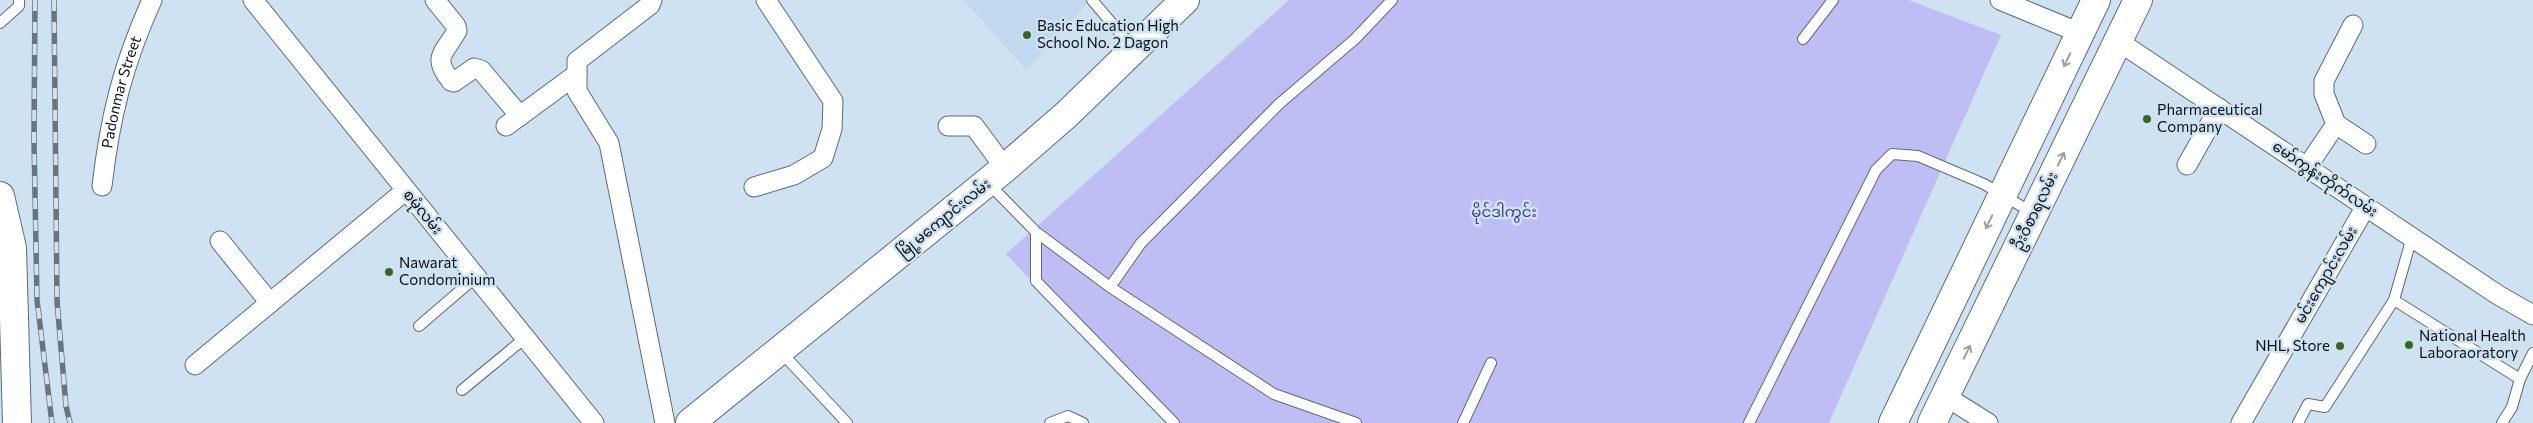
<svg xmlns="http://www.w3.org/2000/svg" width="2533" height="423" viewBox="0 0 2533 423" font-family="Commissioner,'Noto Sans Myanmar',sans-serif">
	<rect width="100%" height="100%" fill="#cfe2f1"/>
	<path fill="#c0d9ee" d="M964 0H1091L1026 70Z"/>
	<path fill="#bfbef4" d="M1289 0H1908L2001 35 1829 423H1166L1006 254Z"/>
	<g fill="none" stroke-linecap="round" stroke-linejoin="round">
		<g stroke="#5b6b79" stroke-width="12">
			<path id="service" d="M1092 0 1133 48
				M0 23 19 6V0
				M1803 39 1833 0
				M988 183 1036 232 1110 287 1274 394 1356 423
				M1036 232V281L1174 423
				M1110 287 1141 243 1279 104 1355 39 1392 0
				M2394 300 2412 237
				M419 326 476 277
				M781 352 847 423
				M2520 379 2533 353
				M462 390 525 338
				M1050 423 1068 416 1083 423
				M1463 423 1491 363
				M1749 423 1876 170 1892 154 1918 156 1984 184 2033 213
				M2298 423 2308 404 2325 407 2394 300 2520 379 2512 407 2502 423"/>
		</g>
		<g stroke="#5b6b79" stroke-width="21">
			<g id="minor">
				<path d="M253 0 594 423"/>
				<path d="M435 0 456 26 457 31C443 55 432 57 451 81L454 82 474 68 481 70 520 116"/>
				<path d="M652 0 650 5 577 61V91L609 143 665 423"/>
				<path d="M2000 0 2080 33"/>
				<path d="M2118 41 2498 295 2533 315"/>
				<path d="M2336 124 2366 144"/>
				<path d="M506 126 577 74"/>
				<path d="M948 126H974L1005 168"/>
				<path d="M2187 165 2219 108"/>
				<path d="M2307 167 2336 124 2324 94V81L2353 25"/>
				<path id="s1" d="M102 186C110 117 123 64 152 0"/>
				<path d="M754 187 794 175 823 158 832 129 833 101 766 0"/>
				<path d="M220 241 270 303"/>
				<path d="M195 365 405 191"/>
				<path d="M1945 396 1988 423"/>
				<path d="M2241 423 2366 206"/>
			</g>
		</g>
		<g stroke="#5b6b79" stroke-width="30">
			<path id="secondary" d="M0 196 12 248 17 423
				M690 423 1005 168 1066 115 1185 0"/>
		</g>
		<g stroke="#5b6b79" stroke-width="30">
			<path id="primary" d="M1893 423 2096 0
				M1932 423 2138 0"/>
		</g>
		<use href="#service" stroke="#fff" stroke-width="10"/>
		<use href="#minor" stroke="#fff" stroke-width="19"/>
		<use href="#secondary" stroke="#fff" stroke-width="28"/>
		<use href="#primary" stroke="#fff" stroke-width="28"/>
		<g stroke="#68747e" stroke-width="5.5">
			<path id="rail" d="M35 0 34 140 37 300 52 423
				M54 0 57 301 66 406 70 423"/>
		</g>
		<use href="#rail" stroke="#cfe2f1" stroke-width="4" stroke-dasharray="11" stroke-linecap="butt"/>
	</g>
	<defs><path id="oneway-shaft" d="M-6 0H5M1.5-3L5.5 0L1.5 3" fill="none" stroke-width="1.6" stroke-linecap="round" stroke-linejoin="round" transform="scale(1.25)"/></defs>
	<g stroke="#9da0a2">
		<use href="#oneway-shaft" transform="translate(2067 60) rotate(116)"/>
		<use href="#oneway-shaft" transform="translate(2061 159) rotate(-64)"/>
		<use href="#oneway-shaft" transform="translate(1989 222) rotate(116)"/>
		<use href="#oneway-shaft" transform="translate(1967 352) rotate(-64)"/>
	</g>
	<g fill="#376524" stroke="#cfe2f1" stroke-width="2">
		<circle cx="1027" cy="35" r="5"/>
		<circle cx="2147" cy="119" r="5"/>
		<circle cx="389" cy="272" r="5"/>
		<circle cx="2409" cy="345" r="5"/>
		<circle cx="2340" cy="346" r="5"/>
	</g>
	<g text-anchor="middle" stroke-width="5" stroke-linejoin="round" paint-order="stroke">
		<g font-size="15" fill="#0a1116" stroke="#cfe2f1" text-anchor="start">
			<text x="1037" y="31">Basic Education High<tspan x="1037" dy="17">School No. 2 Dagon</tspan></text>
			<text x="2157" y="115">Pharmaceutical<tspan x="2157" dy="17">Company</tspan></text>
			<text x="399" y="268">Nawarat<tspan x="399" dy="17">Condominium</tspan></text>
			<text x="2419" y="341">National Health<tspan x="2419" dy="17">Laboraoratory</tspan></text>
			<text x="2330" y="351" text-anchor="end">NHL, Store</text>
		</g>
		<g font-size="15" fill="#0a1116" stroke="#cfe2f1">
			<text dy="5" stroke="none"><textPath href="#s1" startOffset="96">Padonmar Street</textPath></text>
			<text transform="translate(2325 179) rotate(34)" y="5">မော်ကွန်းတိုက်လမ်း</text>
			<text transform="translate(2035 211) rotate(-64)" y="5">ဦးဝီစာရလမ်း</text>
			<text transform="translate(423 212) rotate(51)" y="5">စမုံလမ်း</text>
			<text transform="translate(944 218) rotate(-39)" y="5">မြို့မကျောင်းလမ်း</text>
			<text transform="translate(2326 275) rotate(-60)" y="5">မင်းကျောင်းလမ်း</text>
		</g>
		<g font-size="15" fill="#433c7d" stroke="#cfe2f1">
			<text x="1504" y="217">မိုင်ဒါကွင်း</text>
		</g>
	</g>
</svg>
